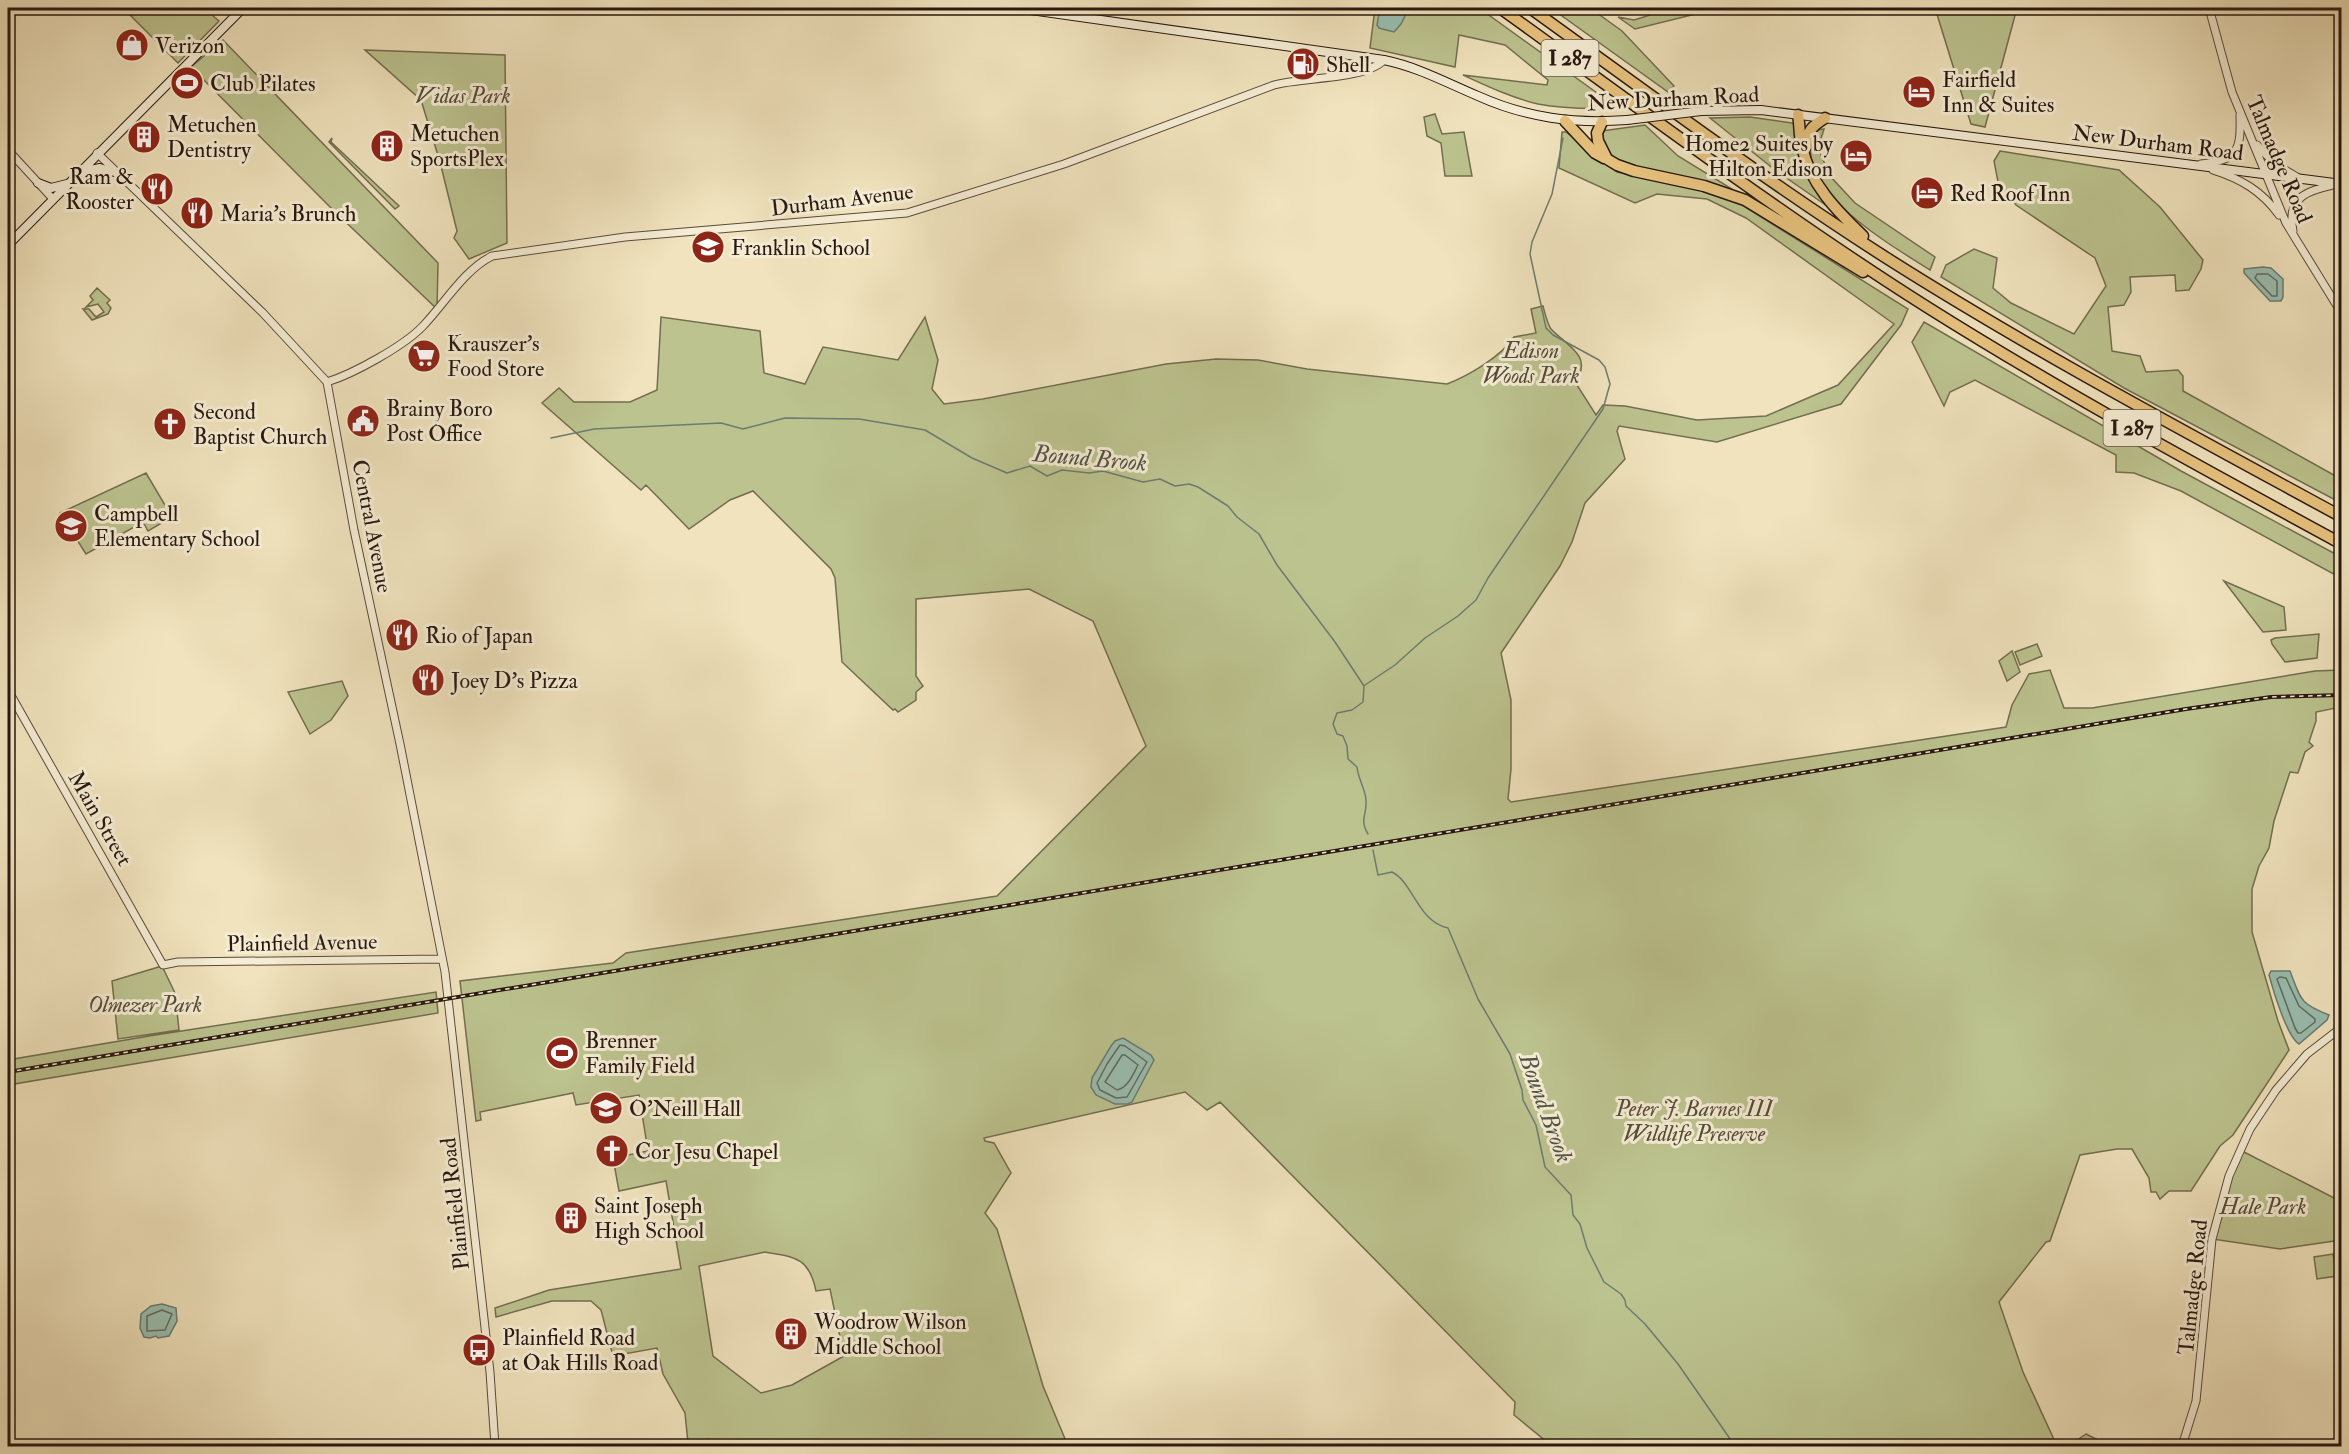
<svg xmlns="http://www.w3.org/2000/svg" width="2349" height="1454" viewBox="0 0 2349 1454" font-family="'IM FELL Double Pica',serif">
	<rect width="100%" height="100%" fill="#f0e3bd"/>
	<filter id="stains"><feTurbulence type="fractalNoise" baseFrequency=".00333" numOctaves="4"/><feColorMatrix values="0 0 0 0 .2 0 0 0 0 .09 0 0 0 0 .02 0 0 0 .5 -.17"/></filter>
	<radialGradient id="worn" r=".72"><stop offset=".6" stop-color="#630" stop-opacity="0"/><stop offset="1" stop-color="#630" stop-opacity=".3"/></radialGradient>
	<path fill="#bcc38f" stroke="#726e50" stroke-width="1.5" fill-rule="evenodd" d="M123 8H208L206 10 219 21 178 63Z
		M1375 8H1479L1618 108C1591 109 1564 109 1538 104 1512 98 1487 86 1463 75L1547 85 1548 80 1505 45 1459 35 1455 67 1370 48Z
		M1551 8H1590L1622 31 1674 86 1668 92Z
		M1673 8H1720L1635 29 1618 17 1634 20Z
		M1935 8H2017L1985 127 1971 124Z
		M223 40 438 263 437 309 332 209 191 67Z
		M365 50 505 55 507 243 469 259 454 238 457 231 440 162 421 100Z
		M1435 114 1442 134 1464 132 1472 176H1445L1441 143 1427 136 1424 117Z
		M1750 117 1792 123 1796 126C1797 165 1807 174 1827 206L1775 170 1710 118Z
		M1645 125 1678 156 1732 189 1731 191C1703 184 1629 172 1610 157 1603 151 1602 139 1602 131Z
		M1824 129 1818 148 1830 176 1855 203 1935 257 1930 270C1894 247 1781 183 1818 130Z
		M1562 132H1566L1617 172 1703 189 1742 205 1908 309 1901 325 1841 404 1717 442 1619 426 1617 431 1625 459 1585 503 1572 542 1560 566 1501 653 1511 700V769L1508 799 1511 802 2006 727 2012 705 2029 674 2050 670 2064 708H2092L2315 671 2341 670V707L2316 712V721L2309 742 2313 746 2305 752 2298 773 2290 772 2274 821 2269 848 2259 866 2252 889V932L2278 1021 2289 1050 2233 1135 2220 1146 2191 1191H2169L2160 1199 2156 1192H2151L2149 1178 2132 1149H2117L2080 1155 2050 1241 2046 1242 1999 1302 2023 1372 2057 1446H1552L1514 1415 1515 1402 1220 1102 1207 1110 1185 1092 984 1138 985 1141 994 1143 1011 1173 985 1213 997 1229 1043 1386 1068 1446H715L709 1439 688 1443 685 1413 663 1374 657 1348 613 1356 601 1310 591 1301H552L496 1317 495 1308 549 1290 681 1269 666 1181 619 1191 613 1158 648 1151 639 1095 576 1105 573 1093 480 1112 481 1120 476 1121 460 981 613 963 626 953 997 896 1146 746 1093 621 1029 589 916 599V676L923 686 916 692V700L898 712 895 709 893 710 842 662 835 578 831 569 753 491 730 500 689 529 646 485 641 490 542 403 559 388 574 402H630L657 390 661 317 760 331 764 373 805 384 823 347 898 360 925 317 938 360 932 389 944 404 983 399 1166 364 1216 359 1258 360 1307 369 1447 384C1468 376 1502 356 1514 337L1536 333 1531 309 1543 306C1545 313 1547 323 1551 329 1567 346 1594 356 1575 382L1596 415 1603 405 1625 406 1697 420 1766 416 1838 385 1894 324 1746 218 1707 199 1657 194 1635 203 1559 168ZM765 1252C795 1257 809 1257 816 1291L830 1289 844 1356 792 1385 761 1393 713 1356 699 1266Z
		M332 138 331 142 399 206 395 209 329 142Z
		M2000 151 2119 170 2160 207 2203 260 2201 269 2189 290 2176 291 2175 275 2130 277 2131 292 2124 305 2108 307 2112 351 2140 356 2146 372 2178 370 2183 376V391L2341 479V503L2124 388 1941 277 1946 265 1974 249 1997 258 1993 288 2011 303 2074 334 2106 286 2095 258 2016 205 1998 182 1994 161Z
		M97 288 110 300 107 303 111 308 108 314 92 320 83 309H89L96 317 104 312 98 304 86 307 93 300 90 296Z
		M1924 322 2181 471 2341 557V578L2181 491 2134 473 2116 472V455L1975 380 1950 392 1944 406 1912 342Z
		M146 473 172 517 148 531 143 522 86 554 60 513Z
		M2224 581 2284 607 2286 630 2263 632Z
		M2319 634 2317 658 2285 662 2272 644 2271 640 2275 638Z
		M2037 644 2042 656 2020 665 2015 652Z
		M2012 651 2020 672 2007 681 1999 661Z
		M342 681 348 696 331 720 310 734 288 692Z
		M162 966 175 993 179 1030 118 1039 112 981Z
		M436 992 438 1013 8 1085V1060L149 1036Z
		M2242 1151 2338 1200V1196L2341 1195V1240L2280 1249 2212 1239 2224 1196Z
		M2333 1254 2337 1276 2317 1279 2314 1257Z
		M2086 1434 2110 1446H2068Z"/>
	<path fill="#9abeb0" stroke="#6c7c70" stroke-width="1.5" d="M1380 8H1409L1401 24 1394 32 1379 28 1377 25Z
		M2263 267 2271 268 2283 279V297L2281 301H2270L2244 273V269Z
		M2271 971H2290C2301 1000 2300 1004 2329 1015L2327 1020 2299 1044C2287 1037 2273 990 2269 975Z
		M1123 1038 1151 1055 1154 1060 1132 1102 1128 1104H1115L1096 1095 1091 1087 1092 1078 1111 1046 1115 1041Z
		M162 1304 176 1308 177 1321 169 1336 158 1338 156 1336 150 1338 144 1337 140 1328 141 1314 151 1306Z"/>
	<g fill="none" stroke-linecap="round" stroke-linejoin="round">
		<path stroke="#616b60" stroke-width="1.5" d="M2257 274H2268L2277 281V296H2272L2255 278Z
			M2280 977 2286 978 2299 1006 2315 1019V1022L2301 1033H2298L2295 1028 2277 979Z
			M1120 1045 1125 1046 1147 1062 1127 1097 1116 1098 1100 1090 1097 1083 1107 1064Z
			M1122 1055H1125L1138 1065C1133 1074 1128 1088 1117 1090L1105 1082Z
			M162 1310 172 1314 165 1330 147 1331V1316Z"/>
		<path stroke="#6c7c70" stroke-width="1.5" d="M551 438 594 429 721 423 743 429 785 418 859 419 925 430 972 458 1007 473 1030 466 1047 476 1062 470 1089 473 1103 471 1143 482 1160 479 1175 486 1189 484 1198 487 1228 506 1237 517 1259 534 1277 565 1335 642 1364 686 1363 702 1352 710 1337 713 1333 724 1337 734 1343 736 1347 746 1348 759 1357 767C1358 779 1366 790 1366 801 1367 816 1359 819 1368 834
			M1365 685 1395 665 1425 638 1458 616 1476 600 1488 578 1603 409 1610 384 1605 367 1599 360 1553 335 1546 328 1530 254 1532 242 1552 194 1563 138
			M1373 850 1378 875 1392 872C1413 882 1418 922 1448 928L1478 999 1510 1054 1522 1090 1523 1100 1536 1125 1545 1167 1571 1195 1573 1215 1580 1224 1587 1248 1604 1282 1621 1294 1625 1300 1626 1306 1645 1324 1678 1364 1735 1446"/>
		<g stroke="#5a4b3c" stroke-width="9">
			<path id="tertiary" d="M2209 8 2232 92 2286 223 2342 314
				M2257 145 2275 164 2297 177
				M8 150 53 199
				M97 153 263 313 327 382 354 530 400 744 445 972 490 1372 495 1446
				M2201 164C2238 160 2241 151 2240 115
				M2213 170C2241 179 2262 191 2279 215
				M2293 231C2286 195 2309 191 2337 184
				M327 382C353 374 404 346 423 326 445 303 464 270 492 256L625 237 907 213 1064 164 1274 85C1303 77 1365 80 1384 60
				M8 690 163 965 178 962 442 959
				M2182 1446 2196 1401 2212 1239 2229 1176 2250 1129 2276 1090 2307 1054 2342 1027"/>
		</g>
		<g stroke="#281811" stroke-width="10">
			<path id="secondary" d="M1016 8 1384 60C1418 67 1447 83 1478 96 1527 118 1574 124 1627 120
				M1701 111 1761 110 2342 184
				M81 172 100 168 118 173
				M38 183 51 188 67 184
				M8 245 243 8"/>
		</g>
		<g stroke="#281811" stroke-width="13">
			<path id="motorway" d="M1500 8C1641 109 1780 214 1927 307 2062 392 2202 468 2342 544
				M1530 8C1647 92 1763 179 1885 257 2033 351 2188 433 2342 517
				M1798 115C1800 125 1799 137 1802 147 1810 184 1837 211 1863 236
				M1565 121 1595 153 1604 158
				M1602 122 1597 133 1598 141 1607 159 1617 165 1634 171 1704 186 1745 200 1863 272
				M1806 147C1807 131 1812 126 1825 118"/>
		</g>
		<use href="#tertiary" stroke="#f5edd4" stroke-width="7"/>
		<use href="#secondary" stroke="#f5edd4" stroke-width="8"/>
		<use href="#motorway" stroke="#e8c27e" stroke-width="10"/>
		<g stroke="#281811" stroke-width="4">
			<path id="rail" d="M8 12 17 8
				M8 1072 2186 709 2271 697 2342 695"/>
		</g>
		<use href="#rail" stroke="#f5edd4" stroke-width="1.5" stroke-dasharray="4.5" stroke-linecap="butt"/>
		<g stroke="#281811" stroke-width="10" stroke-linecap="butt">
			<path id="secondary-bridge" d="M1627 120 1701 111"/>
		</g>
		<use href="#secondary-bridge" stroke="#f5edd4" stroke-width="8"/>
	</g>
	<defs>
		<g id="shop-disc" transform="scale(1.725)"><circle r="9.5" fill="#8f2418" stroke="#f5edd4"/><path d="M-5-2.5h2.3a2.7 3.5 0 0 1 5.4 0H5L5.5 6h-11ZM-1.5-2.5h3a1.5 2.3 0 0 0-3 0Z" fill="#fff"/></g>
		<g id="fuel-disc" transform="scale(1.725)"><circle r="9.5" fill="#8f2418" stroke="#f5edd4"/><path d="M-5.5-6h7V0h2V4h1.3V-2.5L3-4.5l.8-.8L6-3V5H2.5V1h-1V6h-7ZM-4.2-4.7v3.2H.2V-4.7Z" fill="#fff"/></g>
		<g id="stadium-disc" transform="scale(1.725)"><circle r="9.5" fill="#8f2418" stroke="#f5edd4"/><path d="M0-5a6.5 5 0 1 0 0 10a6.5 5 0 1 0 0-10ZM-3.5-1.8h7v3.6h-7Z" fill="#fff"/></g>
		<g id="hotel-disc" transform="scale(1.725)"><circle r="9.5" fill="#8f2418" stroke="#f5edd4"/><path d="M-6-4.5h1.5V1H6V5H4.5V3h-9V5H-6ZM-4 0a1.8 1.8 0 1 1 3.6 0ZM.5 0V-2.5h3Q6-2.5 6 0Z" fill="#fff"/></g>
		<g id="building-disc" transform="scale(1.725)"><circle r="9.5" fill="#8f2418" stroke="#f5edd4"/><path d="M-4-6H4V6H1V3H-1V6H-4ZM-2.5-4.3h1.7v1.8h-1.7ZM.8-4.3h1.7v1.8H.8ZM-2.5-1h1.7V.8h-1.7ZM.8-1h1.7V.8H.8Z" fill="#fff"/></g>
		<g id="restaurant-disc" transform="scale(1.725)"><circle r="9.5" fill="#8f2418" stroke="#f5edd4"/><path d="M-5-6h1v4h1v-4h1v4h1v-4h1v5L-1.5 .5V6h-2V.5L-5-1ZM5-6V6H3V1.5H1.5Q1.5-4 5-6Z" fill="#fff"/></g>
		<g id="school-disc" transform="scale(1.725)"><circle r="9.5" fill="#8f2418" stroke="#f5edd4"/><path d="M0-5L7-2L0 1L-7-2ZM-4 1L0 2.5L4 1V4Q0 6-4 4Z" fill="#fff"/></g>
		<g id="supermarket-disc" transform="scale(1.725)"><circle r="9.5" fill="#8f2418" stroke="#f5edd4"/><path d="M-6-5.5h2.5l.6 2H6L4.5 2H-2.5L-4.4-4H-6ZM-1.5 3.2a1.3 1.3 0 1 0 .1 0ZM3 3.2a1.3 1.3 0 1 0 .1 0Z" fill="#fff"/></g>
		<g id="civic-disc" transform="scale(1.725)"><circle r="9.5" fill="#8f2418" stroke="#f5edd4"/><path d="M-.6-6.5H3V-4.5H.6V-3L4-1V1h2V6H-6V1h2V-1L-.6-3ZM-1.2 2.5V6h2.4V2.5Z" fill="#fff"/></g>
		<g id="church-disc" transform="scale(1.725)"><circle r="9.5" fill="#8f2418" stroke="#f5edd4"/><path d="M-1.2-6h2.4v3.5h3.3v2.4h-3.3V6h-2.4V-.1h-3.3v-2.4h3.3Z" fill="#fff"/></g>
		<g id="bus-disc" transform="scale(1.725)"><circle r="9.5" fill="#8f2418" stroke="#f5edd4"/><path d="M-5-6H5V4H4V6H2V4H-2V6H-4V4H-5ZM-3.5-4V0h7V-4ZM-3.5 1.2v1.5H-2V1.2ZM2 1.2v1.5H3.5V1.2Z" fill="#fff"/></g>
	</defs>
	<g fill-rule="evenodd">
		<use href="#shop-disc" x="132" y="45"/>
		<use href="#fuel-disc" x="1303" y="64"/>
		<use href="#stadium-disc" x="187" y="83"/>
		<use href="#hotel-disc" x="1919" y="92"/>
		<use href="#building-disc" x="144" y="137"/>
		<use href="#building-disc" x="387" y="146"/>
		<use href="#hotel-disc" x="1856" y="156"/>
		<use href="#restaurant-disc" x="157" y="189"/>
		<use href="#hotel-disc" x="1927" y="193"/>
		<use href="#restaurant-disc" x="197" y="213"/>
		<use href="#school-disc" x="708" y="247"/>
		<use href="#supermarket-disc" x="424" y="356"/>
		<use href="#civic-disc" x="363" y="421"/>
		<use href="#church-disc" x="170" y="424"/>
		<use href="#school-disc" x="71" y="526"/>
		<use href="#restaurant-disc" x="402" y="635"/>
		<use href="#restaurant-disc" x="428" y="680"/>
		<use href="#stadium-disc" x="562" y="1053"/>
		<use href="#school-disc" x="606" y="1108"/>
		<use href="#church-disc" x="612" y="1151"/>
		<use href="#building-disc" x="571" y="1218"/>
		<use href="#building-disc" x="791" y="1334"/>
		<use href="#bus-disc" x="479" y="1350"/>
	</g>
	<g text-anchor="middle" stroke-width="6" stroke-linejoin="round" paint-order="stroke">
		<g fill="#f5edd4" stroke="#66584c" stroke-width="1.5">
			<rect x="1541.5" y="40" width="57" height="36" rx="4.5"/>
			<rect x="2103.5" y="410" width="57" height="36" rx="4.5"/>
		</g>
		<g font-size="21" font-weight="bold" fill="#281811">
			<text x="1570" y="65">I 287</text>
			<text x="2132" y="435">I 287</text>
		</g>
		<g font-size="22" fill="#281811" stroke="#f5edd4" text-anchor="start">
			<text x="155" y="53">Verizon</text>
			<text x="1326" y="72">Shell</text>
			<text x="1942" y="87">Fairfield<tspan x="1942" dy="25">Inn &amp; Suites</tspan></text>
			<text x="210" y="91">Club Pilates</text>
			<text x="167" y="132">Metuchen<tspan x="167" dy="25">Dentistry</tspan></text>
			<text x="410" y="141">Metuchen<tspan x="410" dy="25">SportsPlex</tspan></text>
			<text x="1833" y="151" text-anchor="end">Home2 Suites by<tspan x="1833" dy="25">Hilton Edison</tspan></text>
			<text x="134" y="184" text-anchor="end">Ram &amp;<tspan x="134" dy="25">Rooster</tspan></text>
			<text x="1950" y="201">Red Roof Inn</text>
			<text x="220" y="221">Maria's Brunch</text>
			<text x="731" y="255">Franklin School</text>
			<text x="447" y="351">Krauszer's<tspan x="447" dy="25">Food Store</tspan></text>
			<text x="386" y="416">Brainy Boro<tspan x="386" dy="25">Post Office</tspan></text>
			<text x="193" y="419">Second<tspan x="193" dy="25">Baptist Church</tspan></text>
			<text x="94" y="521">Campbell<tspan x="94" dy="25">Elementary School</tspan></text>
			<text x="425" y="643">Rio of Japan</text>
			<text x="451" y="688">Joey D's Pizza</text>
			<text x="585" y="1048">Brenner<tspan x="585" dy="25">Family Field</tspan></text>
			<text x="629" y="1116">O'Neill Hall</text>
			<text x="635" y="1159">Cor Jesu Chapel</text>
			<text x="594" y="1213">Saint Joseph<tspan x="594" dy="25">High School</tspan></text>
			<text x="814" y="1329">Woodrow Wilson<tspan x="814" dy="25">Middle School</tspan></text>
			<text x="502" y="1345">Plainfield Road<tspan x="502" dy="25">at Oak Hills Road</tspan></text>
		</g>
		<g font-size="22" font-style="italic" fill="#544b37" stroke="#f5edd4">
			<text x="463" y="103">Vidas Park</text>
			<text x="1531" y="358">Edison<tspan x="1531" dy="25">Woods Park</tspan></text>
			<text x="145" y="1012">Olmezer Park</text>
			<text x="1694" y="1116">Peter J. Barnes III<tspan x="1694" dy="25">Wildlife Preserve</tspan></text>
			<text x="2263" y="1214">Hale Park</text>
		</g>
		<g font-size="22" fill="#281811" stroke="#f5edd4">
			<text transform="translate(1673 98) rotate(-3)" y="8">New Durham Road</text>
			<text transform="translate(2158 142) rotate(7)" y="8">New Durham Road</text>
			<text transform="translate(2280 159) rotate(67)" y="8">Talmadge Road</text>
			<text transform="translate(842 199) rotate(-7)" y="8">Durham Avenue</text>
			<text transform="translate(373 526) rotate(79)" y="8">Central Avenue</text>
			<text transform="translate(101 818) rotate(60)" y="8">Main Street</text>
			<text transform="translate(302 942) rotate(-1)" y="8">Plainfield Avenue</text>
			<text transform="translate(454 1204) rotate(-96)" y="8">Plainfield Road</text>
			<text transform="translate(2192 1287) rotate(-84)" y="8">Talmadge Road</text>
		</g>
		<g font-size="24" font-style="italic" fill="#505249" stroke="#f5edd4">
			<text transform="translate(1090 458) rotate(5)" y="8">Bound Brook</text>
			<text transform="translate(1546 1108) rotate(70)" y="8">Bound Brook</text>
		</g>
	</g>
	<rect width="2349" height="1454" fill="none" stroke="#f0e3bd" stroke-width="30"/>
	<rect x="9" y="9" width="2331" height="1436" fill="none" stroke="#281811" stroke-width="3"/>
	<rect x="15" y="15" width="2319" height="1424" fill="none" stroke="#281811" stroke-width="1.5"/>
	<rect width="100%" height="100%" filter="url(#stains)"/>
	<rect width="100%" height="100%" fill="url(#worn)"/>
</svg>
